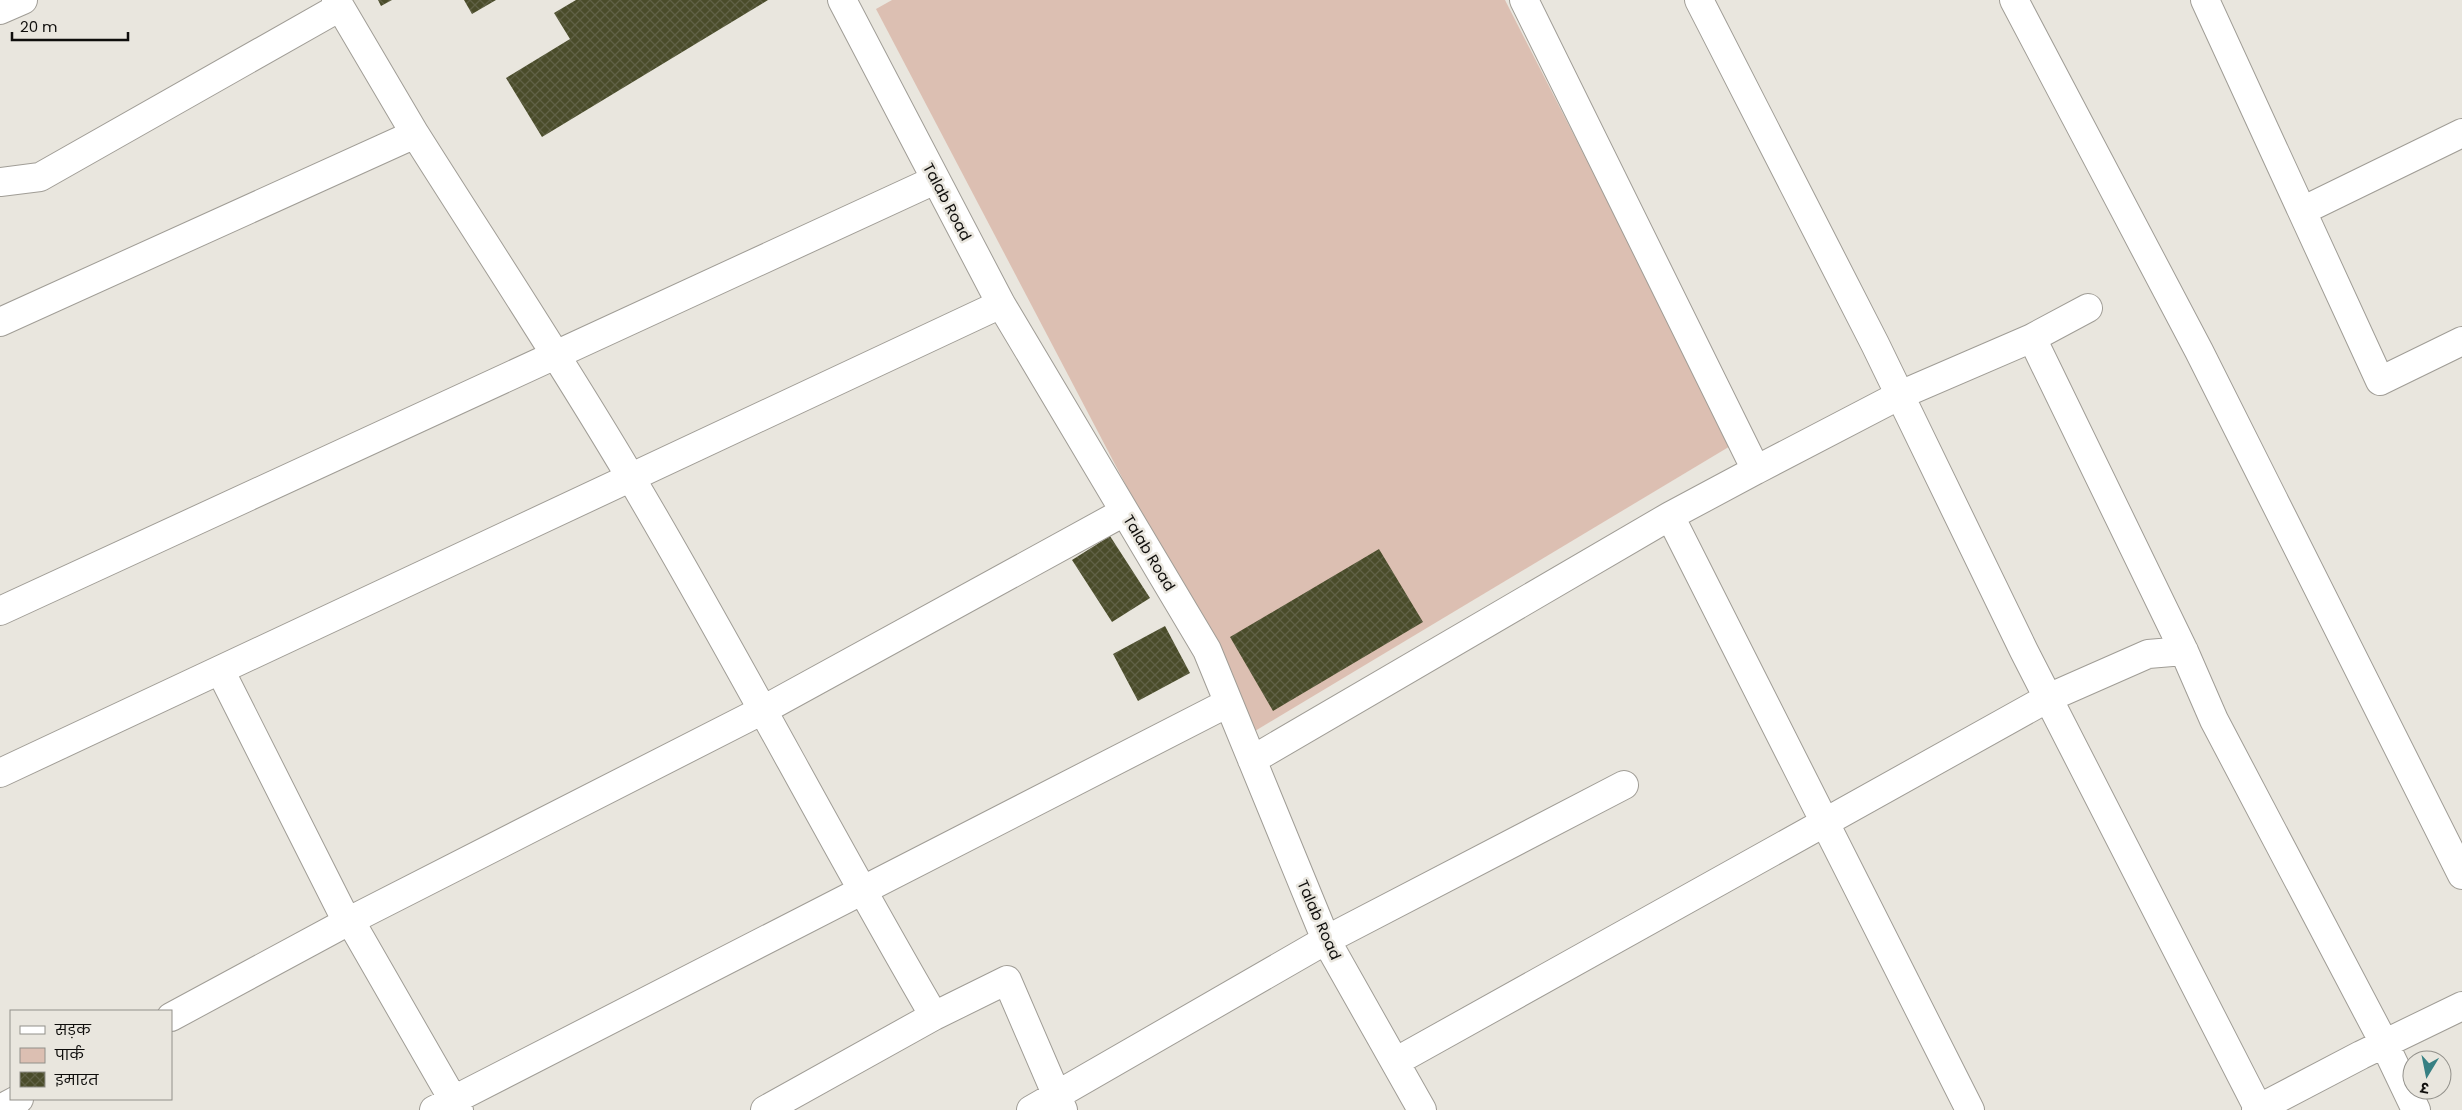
<svg xmlns="http://www.w3.org/2000/svg" width="2462" height="1110" viewBox="0 0 2462 1110" font-family="Poppins,'Noto Sans Devanagari',sans-serif">
	<defs>
		<pattern id="building-cross-hatch" width="8" height="8" patternUnits="userSpaceOnUse" patternTransform="scale(1.25)"><rect width="8" height="8" fill="#4a4c2a"/><path d="M0 0l8 8M0 8l8-8" fill="none" stroke="#606146"/></pattern>
	</defs>
	<rect width="100%" height="100%" fill="#e9e6de"/>
	<path fill="#dcbfb2" d="M892 0H1505L1732 445 1255 731 876 9Z"/>
	<path fill="url(#building-cross-hatch)" d="M378 0H392L381 6Z
		M464 0H496L472 14Z
		M576 0H768L542 137 506 78 570 39 554 13Z
		M1110 536 1150 598 1112 622 1072 560Z
		M1379 549 1423 622 1273 711 1230 637Z
		M1165 626 1190 673 1138 701 1113 654Z"/>
	<g fill="none" stroke-linecap="round" stroke-linejoin="round">
		<g stroke="#a09d96" stroke-width="30">
			<path id="minor" d="M336 0 415 134
				M842 0 1001 304 1207 650 1326 940 1422 1110
				M1524 0 1756 470 1670 516 1970 1110
				M1699 0 1875 344 2024 651 2259 1110
				M2014 0 2199 351 2462 875
				M2205 0 2380 381 2462 341
				M0 10 23 0
				M0 182 40 177 340 7
				M2302 211 2462 133
				M0 322 415 134C487 248 562 361 631 478 736 655 830 838 934 1016
				M2032 338 2184 651 2214 720 2384 1043 2416 1110
				M1756 470 1900 395 2032 338 2088 308
				M0 611 935 180
				M220 670 347 922H351L459 1110
				M1252 760 1670 516
				M0 773 1001 304
				M171 1017 347 922 763 710 1124 512
				M1395 1062 2048 698 2148 654 2184 651
				M0 1109 19 1099
				M434 1110 1228 703
				M765 1110 934 1016 1007 980 1063 1110
				M1031 1110 1326 940 1624 785
				M2256 1110 2361 1055 2462 1006"/>
		</g>
		<use href="#minor" stroke="#fff" stroke-width="28"/>
	</g>
	<g text-anchor="middle" stroke-width="5" stroke-linejoin="round" paint-order="stroke">
		<g font-size="15" fill="#0f0e0c" stroke="#e9e6de">
			<text transform="translate(947 202) rotate(62)" y="5">Talab Road</text>
			<text transform="translate(1149 553) rotate(59)" y="5">Talab Road</text>
			<text transform="translate(1319 920) rotate(66)" y="5">Talab Road</text>
		</g>
	</g>
	<rect x="10" y="1010" width="162" height="90" fill="#e9e6de" stroke="#92908a"/>
	<rect x="20" y="1026" width="25" height="8" fill="#ffffff" stroke="#92908a"/>
	<text x="55" y="1035" font-size="15" fill="#0f0e0c">सड़क</text>
	<rect x="20" y="1048" width="25" height="15" fill="#dcbfb2" stroke="#92908a"/>
	<text x="55" y="1060" font-size="15" fill="#0f0e0c">पार्क</text>
	<rect x="20" y="1072" width="25" height="15" fill="url(#building-cross-hatch)" stroke="#92908a"/>
	<text x="55" y="1085" font-size="15" fill="#0f0e0c">इमारत</text>
	<g transform="translate(2427 1075) rotate(190)"><circle r="24" fill="#e9e6de" stroke="#92908a"/>
	<path d="M0-4L9 19L0 12L-9 19Z" fill="#378083"/>
	<text y="-8" font-size="14" font-weight="bold" text-anchor="middle" fill="#0f0e0c">उ</text>
	</g>
	<path d="M12 32v8h116v-8" fill="none" stroke="#0f0e0c" stroke-width="2.5"/>
	<text x="20" y="32" font-size="15" fill="#0f0e0c" stroke="#e9e6de" stroke-width="4" paint-order="stroke">20 m</text>
</svg>
